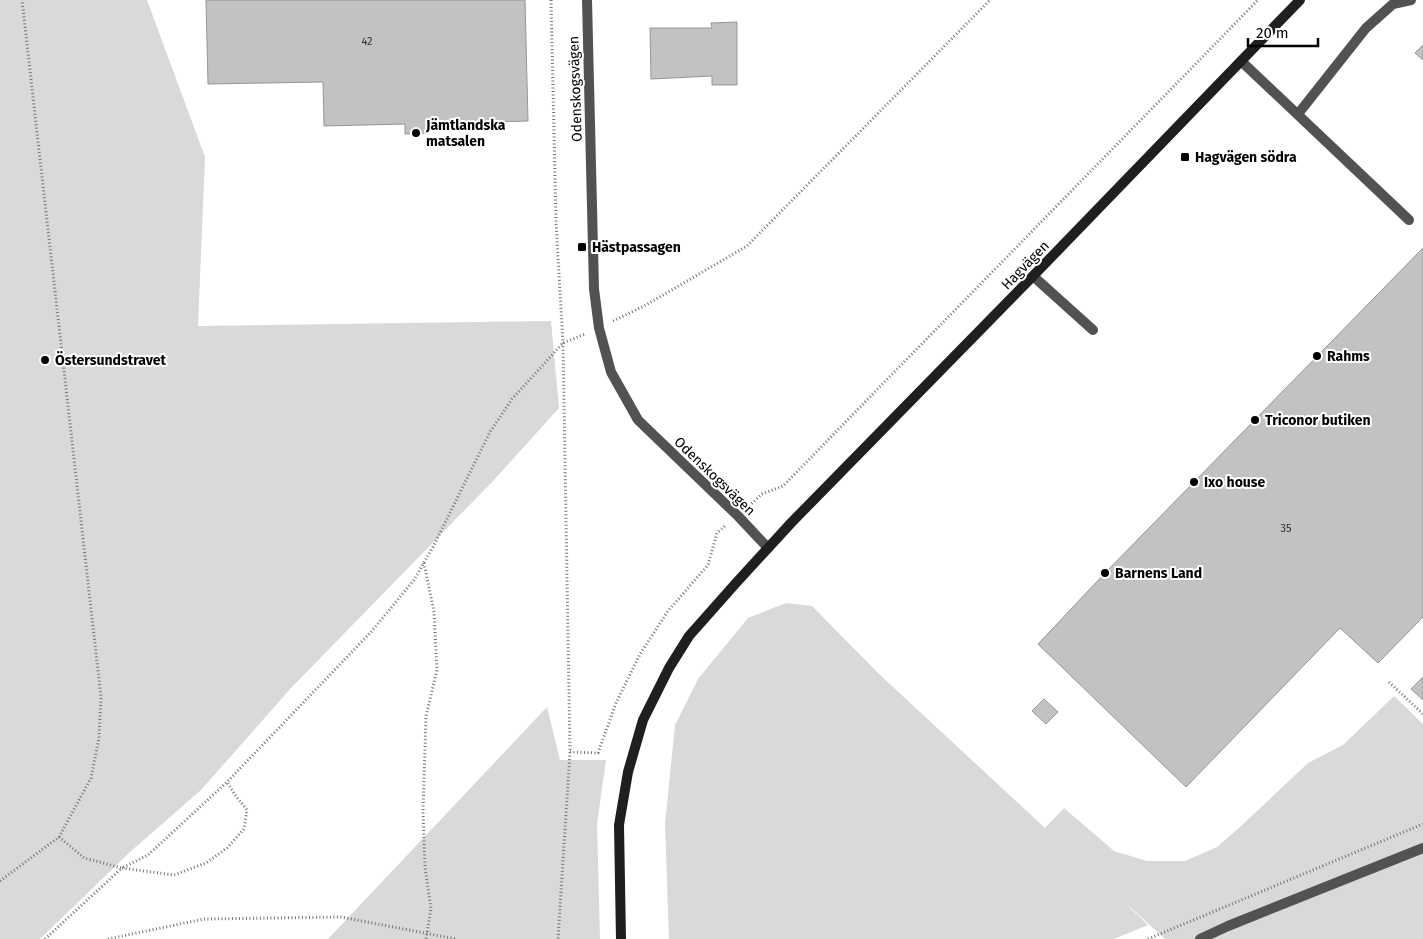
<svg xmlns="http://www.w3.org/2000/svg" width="1423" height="939" viewBox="0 0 1423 939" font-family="'Fira Sans',sans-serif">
	<rect width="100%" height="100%" fill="#fff"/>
	<path fill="#d9d9d9" d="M0 0H147L205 157 198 326 551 321 559 408 494 480 291 688 201 790 130 852 40 939H0Z
		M786 603 812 606 879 674 1045 828 1064 808 1114 851 1147 861H1185L1217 847 1239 828 1308 763 1343 745 1394 696 1423 724V939H1165L1118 896 1148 925 1114 939H669L665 824 675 725 698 679 748 618Z
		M547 707 560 760H606L597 824 600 939H328Z"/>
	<path fill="#c2c2c2" stroke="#969696" d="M206 0H525L528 121 428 124V133L405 134V124L324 126 323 82 208 84Z
		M737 22V85H712V76L651 79 650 28H712L711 23Z
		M1423 45V60L1415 53Z
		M1423 248V617L1378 663 1340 628 1186 787 1038 644 1105 573Z
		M1423 677V700L1411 689Z
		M1044 699 1058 712 1046 724 1032 711Z"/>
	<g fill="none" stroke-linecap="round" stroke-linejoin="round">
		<path stroke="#747474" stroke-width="3" stroke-dasharray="1 2.5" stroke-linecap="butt" d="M551 0 556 222 563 343 570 752 558 939
			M613 321 646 305 747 246 990 0
			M749 506 762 494 783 486 1258 0
			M424 563 434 612 437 670 426 716 423 812 425 867 431 909 426 939
			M1389 682 1423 714
			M570 752 598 753 616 703 640 654 668 611 708 565 717 533 725 526
			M59 837 84 858 122 868 148 855 227 782 371 632 414 580 434 545 490 432 512 399 563 343 585 334
			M0 881 59 837 91 778 99 738 101 697 22 0
			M45 939 122 868 174 875 206 863 227 848 244 829 247 810 235 795 227 782
			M108 939 204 919 341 917 456 939
			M1148 939 1423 824"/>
		<path stroke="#525252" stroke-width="10" d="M1241 61 1409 220
			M1298 114 1366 28 1393 4 1411 0
			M1033 276 1093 330
			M1200 939 1228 926 1423 848"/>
		<path stroke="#525252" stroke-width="10" d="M587 0 594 289 599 328 611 372 638 420 738 516 768 548"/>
		<path stroke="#1f1f1f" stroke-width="10" d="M621 939 619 825 628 772 643 720 669 668 689 636 736 583 791 523 1033 276 1300 0"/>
	</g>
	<g fill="#000" stroke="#fff" stroke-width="2">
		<circle cx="416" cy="133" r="5"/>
		<rect x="1180" y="152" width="10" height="10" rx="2.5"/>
		<rect x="577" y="242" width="10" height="10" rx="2.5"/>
		<circle cx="1317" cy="356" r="5"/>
		<circle cx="45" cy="360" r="5"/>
		<circle cx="1255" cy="420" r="5"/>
		<circle cx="1194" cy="482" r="5"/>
		<circle cx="1105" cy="573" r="5"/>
	</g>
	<g text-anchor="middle" stroke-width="4" stroke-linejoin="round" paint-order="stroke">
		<g font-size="11" fill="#303030">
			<text x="367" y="45">42</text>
			<text x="1286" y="532">35</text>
		</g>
		<g font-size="14" fill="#000" stroke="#fff">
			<text transform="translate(575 89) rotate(-92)" y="5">Odenskogsvägen</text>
			<text transform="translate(1025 265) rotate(-46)" y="5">Hagvägen</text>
			<text transform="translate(715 476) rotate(44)" y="5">Odenskogsvägen</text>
		</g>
		<g font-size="14" font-weight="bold" fill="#000" stroke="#fff" text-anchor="start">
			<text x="426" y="130">Jämtlandska<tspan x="426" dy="16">matsalen</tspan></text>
			<text x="1195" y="162">Hagvägen södra</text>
			<text x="592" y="252">Hästpassagen</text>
			<text x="1327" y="361">Rahms</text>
			<text x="55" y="365">Östersundstravet</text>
			<text x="1265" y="425">Triconor butiken</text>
			<text x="1204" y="487">Ixo house</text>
			<text x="1115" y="578">Barnens Land</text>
		</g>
	</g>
	<path d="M1248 38v8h70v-8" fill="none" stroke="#000000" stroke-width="2.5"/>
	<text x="1256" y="38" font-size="15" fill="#000000" stroke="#ffffff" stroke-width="4" paint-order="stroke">20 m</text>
</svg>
